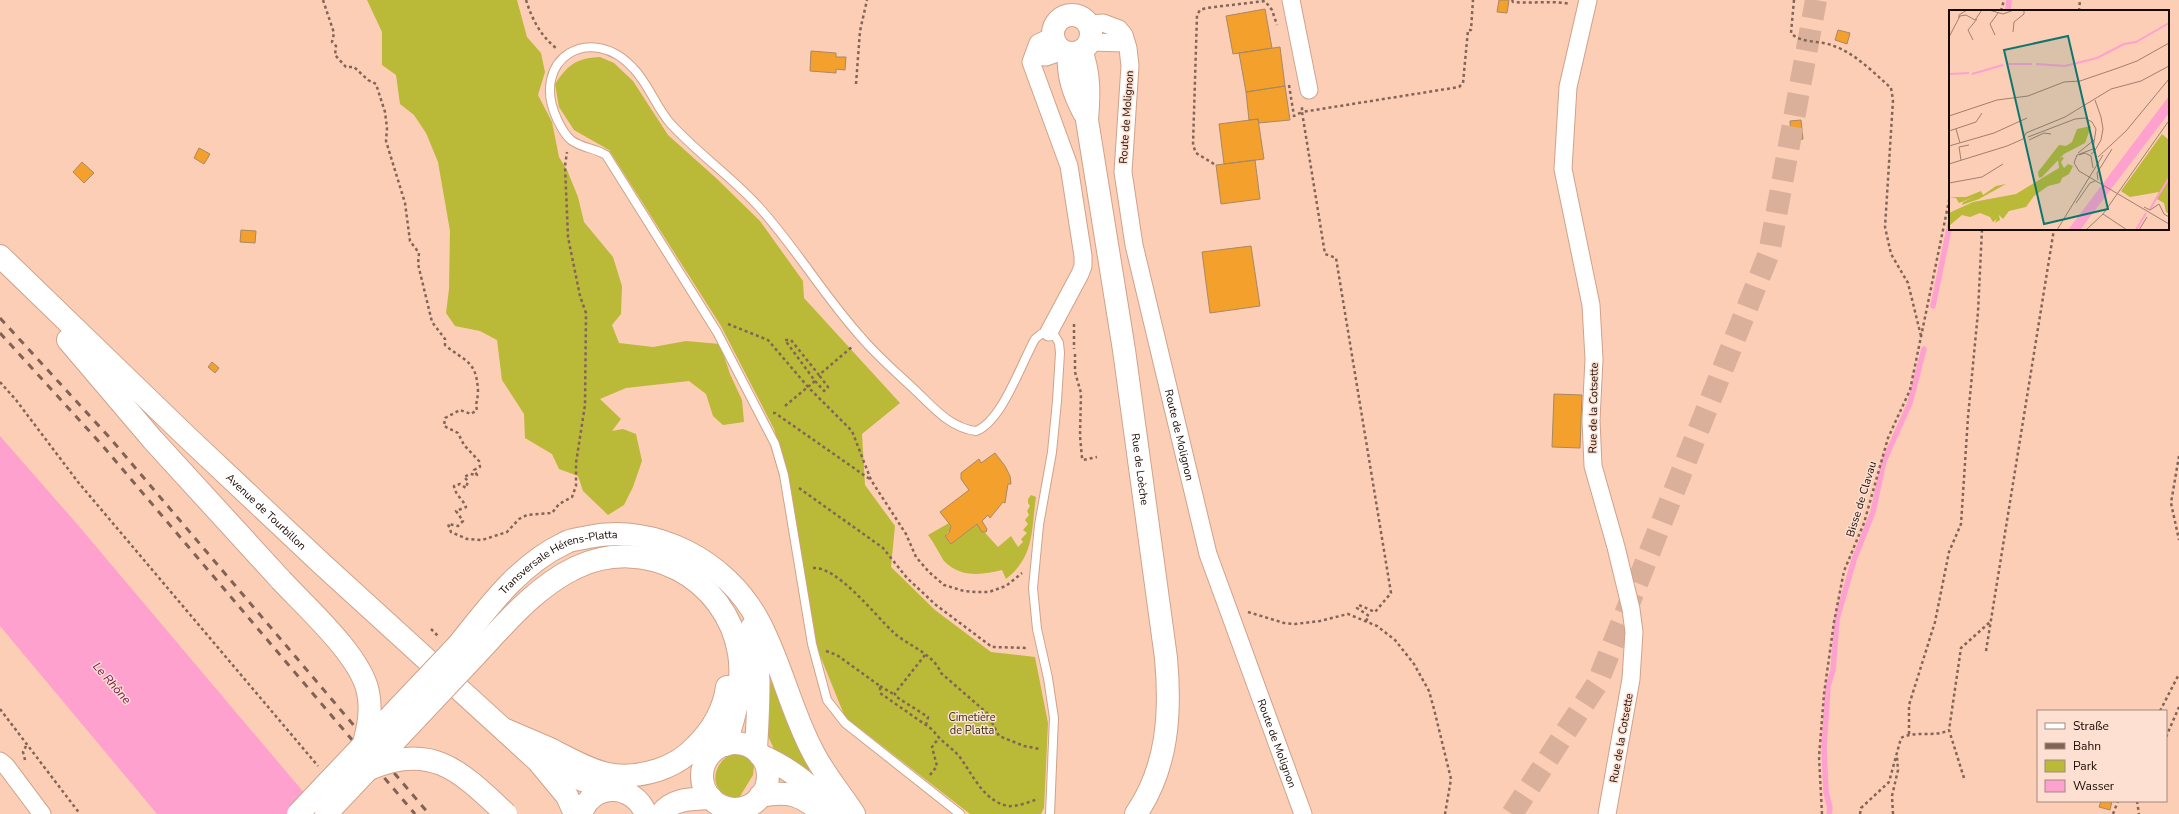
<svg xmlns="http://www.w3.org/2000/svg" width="2179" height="814" viewBox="0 0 2179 814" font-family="'Nunito Sans',sans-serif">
	<rect width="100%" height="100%" fill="#fdceb6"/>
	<path fill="#bab938" d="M367 0H517L527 37 541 53 545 72 538 95 552 122 559 157 567 170 578 197 584 222 613 257 622 286 621 314 612 325 619 343 653 347 686 341 720 344 730 374 742 400 744 422 723 425 713 416 706 394 689 381 626 388 600 399 621 419 612 431 623 429 636 434 642 461 633 487 624 505 608 515 583 491 578 476 559 469 552 454 525 438 524 414 502 380 497 340 480 331 455 326 446 313 449 289 450 231 438 162 426 133 414 115 400 104 396 75 382 65V32Z
		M600 57 614 63 633 81 668 135 716 178 760 221 803 281 804 298 900 403 862 434 865 485 895 526 891 567 935 610 991 652 1035 657 1048 723 1044 808 1041 814H970L845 717 817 648 789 478 774 429 721 326 609 150 574 130 559 107 555 84C568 65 576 58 600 57Z
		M1031 495 1036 497C1031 531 1035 556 1006 579L1002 570C982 575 960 578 944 561 941 557 933 541 928 535L949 523 951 529 945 536 951 544 977 524 998 547 1011 536 1018 547 1023 542 1021 539 1027 533 1023 530 1028 524 1025 520 1029 515 1027 511 1030 506 1028 503V499Z
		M771 674 811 769 807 772 774 749 767 734Z
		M733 753C742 753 749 757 754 765L753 775 739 798C709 797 708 765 733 753Z"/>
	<path fill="#fea1cf" d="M0 436 77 524 322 814H157L0 626Z"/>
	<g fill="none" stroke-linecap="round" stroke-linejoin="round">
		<path stroke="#fea1cf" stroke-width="5.5" d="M2008 11 2009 0
			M1933 306 1950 224
			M1829 814 1830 808 1826 792 1824 748 1828 686 1833 670 1837 619 1854 560 1873 512 1884 461 1910 403 1924 349"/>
	</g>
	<path fill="#f3a02d" stroke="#a88865" d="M1499 0H1509L1507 13 1497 12Z
		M1265 9 1272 48 1233 54 1226 16Z
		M1838 30 1850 33 1847 44 1835 40Z
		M1280 47 1285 86 1246 92 1239 53Z
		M811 51 836 53V57H846L845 70 836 69V73L810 71Z
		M1285 86 1290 120 1259 123 1258 119 1249 120 1246 92Z
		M1258 119 1264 159 1224 164 1219 124Z
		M1801 120 1803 139 1791 141 1790 121Z
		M199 148 210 154 204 164 194 158Z
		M1255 160 1260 199 1221 204 1216 165Z
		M82 162 94 173 84 183 73 172Z
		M241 230 256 231 255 243 240 242Z
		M1251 246 1260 306 1210 313 1202 252Z
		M212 362 219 368 215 373 208 367Z
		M1554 394 1582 395 1580 448 1552 447Z
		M995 453 1005 466 1010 476 1011 484H1008L1005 503 1003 502 990 518 988 515 982 521 987 529 986 532H982L977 524 951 544 945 536 949 533 951 526 940 512 969 490 961 479V473L979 459 981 463Z
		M2101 801H2112L2110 810 2099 807Z"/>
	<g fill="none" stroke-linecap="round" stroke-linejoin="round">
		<path stroke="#dbb09b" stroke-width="22" stroke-dasharray="22 11" stroke-linecap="butt" d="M1512 814 1597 684 1769 253 1816 0"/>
		<g stroke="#cfa28a" stroke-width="10">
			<path id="lane" d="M960 814 845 723 827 700 812 644 784 475 775 444 717 332 606 155C595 148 581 148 571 140 564 134 561 127 557 119 529 59 591 21 634 69 649 85 656 107 670 123 697 153 732 177 759 207 796 248 824 296 861 337 877 356 897 373 915 390 933 407 950 428 976 431 1002 421 1021 364 1035 339L1041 334 1049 332 1055 336 1059 343 1060 353 1057 401 1052 452 1039 525 1033 588 1037 629 1048 678 1054 718 1050 814"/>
		</g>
		<g stroke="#cfa28a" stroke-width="19">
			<g id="street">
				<path d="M1291 0 1309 90"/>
				<path d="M1588 0 1568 87 1563 169 1591 305 1594 359 1591 420 1593 466 1616 547 1631 609 1634 632 1631 679 1607 814"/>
				<path id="s1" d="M1089 24 1103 23 1119 29 1124 35 1128 48 1130 66 1123 172 1134 245 1208 554 1303 814"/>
				<path d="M1089 42 1126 43"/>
				<path d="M1035 56 1046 57 1063 51"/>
				<path d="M1049 332 1080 274 1083 266V256L1069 166 1031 62 1038 43 1053 36"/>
				<path d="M0 761 6 766 42 814"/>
			</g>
		</g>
		<g stroke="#cfa28a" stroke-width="24">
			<g id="secondary">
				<circle cx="1072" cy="34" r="19"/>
				<path id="s2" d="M1081 51C1090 73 1089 96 1087 120L1124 350 1166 658C1171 713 1168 767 1136 814"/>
				<path d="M1069 53C1067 75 1074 94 1084 113"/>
				<path d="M752 627C762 669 758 708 756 750"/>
				<path id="s3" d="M459 644C489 606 520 564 565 543 571 539 581 539 588 537 655 523 726 561 758 620 781 662 791 712 814 754 825 775 841 794 854 814"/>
				<path d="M473 658C504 625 534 588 575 568 645 534 726 578 739 653 744 685 735 716 725 745"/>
				<path d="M506 730C520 736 534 742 548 748 588 768 611 785 658 770 673 765 686 757 696 746 712 730 724 709 727 687"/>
				<circle cx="735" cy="776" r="33"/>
				<path d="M760 755C792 769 815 789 839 814"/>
				<path d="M760 796C790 790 801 795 824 814"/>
				<path d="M661 814C672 798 693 799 711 798"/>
			</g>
		</g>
		<g stroke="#cfa28a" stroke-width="24">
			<g id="primary">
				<path id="s4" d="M0 256 185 435 322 564 538 761 567 796 575 814"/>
				<path d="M68 340 153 440 281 580"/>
				<path d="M545 764 582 780 613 789"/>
				<path d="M581 814C592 781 634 783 646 814"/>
			</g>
		</g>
		<path stroke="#836557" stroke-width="2.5" stroke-dasharray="3 3" stroke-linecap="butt" d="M323 0 334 33 332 42 336 46 335 55 346 67H354L368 80 376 84 385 112 387 128 386 141 405 203 410 241 419 253 418 264 432 322 445 339V345C465 362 477 360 478 392 478 399 475 403 477 410L471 414 460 410 445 418 444 426 458 433 464 445 479 461 480 467 474 470 477 475 470 474 464 477 468 481 466 488 460 484 454 486C455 495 463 499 466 507L456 511 463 521 458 526 448 524 451 532 467 539 482 540 507 532 519 519 527 515 552 513 559 504 572 497 576 486V463L585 405 586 313 580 296 568 237 565 166 567 152
			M526 0C532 19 540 35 556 48
			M1512 0 1513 2C1532 4 1551 0 1570 4
			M1794 0 1791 33C1801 44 1821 40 1834 46 1856 54 1874 73 1891 88L1893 100 1885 227 1891 254 1908 283 1921 336
			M2001 11 2004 0
			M2079 11 2080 0
			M856 84 860 31 867 0
			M1289 85 1294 116 1302 112V105
			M1214 164 1196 153 1193 145 1197 15 1200 10 1206 8 1265 1 1272 10 1277 25
			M1950 177V186
			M728 324 768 340 808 387 852 431 871 480 906 534 916 557 929 572 944 585 964 591 976 592H989L1006 586 1022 573
			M1074 324V349
			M1075 354V372L1081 393 1080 436 1082 458 1083 460 1097 457
			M815 381 824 391 828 387 819 375
			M0 382 16 400 78 482 318 766
			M785 406 815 381 785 340H791L819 375 853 346
			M773 413H775L871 480
			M2179 456 2171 503 2179 540
			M799 488 883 548 907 578 936 605 992 647 1028 648
			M813 568C837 566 876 616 893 632 908 646 933 653 941 673L987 713 999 736 1024 746 1040 749
			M1248 612 1284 623 1295 624 1320 621 1348 614 1377 626 1395 640 1414 664 1429 691 1434 709 1451 779 1445 814
			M1366 621 1369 616 1357 608 1359 605 1375 612 1391 593 1336 258 1325 254 1302 112 1459 87 1463 83 1468 30H1471L1473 0
			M431 629 439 637
			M826 651 837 655 880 686V693L933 730C940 741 950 746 959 756 972 773 983 801 1008 806 1017 807 1029 802 1038 799
			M1986 651 2054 229
			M925 655 895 693V696L928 717 926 725
			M880 686 895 695
			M0 709 80 814
			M2160 711 2179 674
			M1909 734V705L1935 622 1949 552 1961 524 1968 417 1978 312 1982 229
			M2166 737 2179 707
			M25 760 23 752 27 744
			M930 775 937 766 932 747 938 739
			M1964 778 1949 730 1961 648 1990 622
			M2137 801 2139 814
			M1822 814 1819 757 1824 694 1834 622 1844 571 1864 523 1888 438 1910 390 1950 196
			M1860 814 1861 808 1889 782 1901 738C1916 730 1934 738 1949 730
			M1893 814 1892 796 1898 770 1897 757
			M2113 814 2118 801"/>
		<use href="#lane" stroke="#fff" stroke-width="8"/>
		<use href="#street" stroke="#fff" stroke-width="17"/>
		<use href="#secondary" stroke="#fff" stroke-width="22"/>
		<use href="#primary" stroke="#fff" stroke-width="22"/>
		<path stroke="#816355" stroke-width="3" stroke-dasharray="7 7" stroke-linecap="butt" d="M0 318 110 438 429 814
			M0 333 102 445 415 814"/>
		<g stroke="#cfa28a" stroke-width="24" stroke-linecap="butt">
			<path id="secondary-bridge" d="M298 814 459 644
				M326 814 473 658"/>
		</g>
		<g stroke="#cfa28a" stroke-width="24" stroke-linecap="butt">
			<path id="primary-bridge" d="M281 580C306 607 361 656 368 692 372 711 368 729 363 747
				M369 769C433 741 462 773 506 814"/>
		</g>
		<use href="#secondary-bridge" stroke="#fff" stroke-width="22"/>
		<use href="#primary-bridge" stroke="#fff" stroke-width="22"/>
	</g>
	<g text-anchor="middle" stroke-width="3" stroke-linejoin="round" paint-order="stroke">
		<g font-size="11" fill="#180903" stroke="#fde0d1">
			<text transform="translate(1126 117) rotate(-86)" y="4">Route de Molignon</text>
			<text transform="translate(1593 408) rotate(-89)" y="4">Rue de la Cotsette</text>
			<text dy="4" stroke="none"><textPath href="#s1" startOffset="446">Route de Molignon</textPath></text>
			<text dy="4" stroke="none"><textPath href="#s2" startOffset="423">Rue de Loèche</textPath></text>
			<text transform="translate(1861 499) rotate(-73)" y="4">Bisse de Clavau</text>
			<text dy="4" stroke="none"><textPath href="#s4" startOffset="369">Avenue de Tourbillon</textPath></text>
			<text dy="4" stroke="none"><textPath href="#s3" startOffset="134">Transversale Hérens-Platta</textPath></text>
			<text transform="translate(1621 738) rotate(-80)" y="4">Rue de la Cotsette</text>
			<text dy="4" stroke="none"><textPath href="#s1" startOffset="770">Route de Molignon</textPath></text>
		</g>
		<g font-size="11" fill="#31311b" stroke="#fde0d1">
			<text x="972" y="721">Cimetière<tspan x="972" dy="13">de Platta</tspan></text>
		</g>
		<g font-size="12" font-style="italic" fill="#7a1553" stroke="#fde0d1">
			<text transform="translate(112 683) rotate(49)" y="4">Le Rhône</text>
		</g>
	</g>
	<g transform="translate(1949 10)">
		<rect width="220" height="220" fill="#fdceb6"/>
		<path d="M142 116 136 133 115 144 93 167 90 168 89 162 110 135 117 136 123 132 128 119ZM213 124 220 130V204L217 202 215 193 208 189 201 198 210 182 181 187 172 181ZM113 147 115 148 112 152 115 158 119 154 124 156 120 164 113 168 111 173 99 176 85 186 77 197 60 201 54 209 50 205 51 210 46 213 48 209 44 212 41 207 31 203 21 207 13 205 0 216V203L24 192 67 184 110 158 109 150ZM57 174 30 189 13 195 14 192 25 187 10 193 7 188 0 187H17L32 181 34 185 47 176Z" fill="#bab938"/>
		<path d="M220 86V103L131 220H119Z" fill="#fea1cf"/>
		<path fill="none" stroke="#fea1cf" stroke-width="2" d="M57 54H83M87 54 116 56 148 48 175 34 187 32 220 13M0 64 20 63M23 64 54 55M201 199 220 168M187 220 197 203"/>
		<path fill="none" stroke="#a17f6e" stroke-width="1" d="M40 0 54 4 65 0M10 8V5L18 0M64 22 65 12 75 4V0M46 25 41 14 49 3M0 27 11 6 17 5 26 10 33 0M24 30 19 20 28 9M0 106 48 90 79 86 115 72 131 71 169 58 188 51 220 33M7 119 11 133M0 121 27 112 33 103M77 123 116 107 162 79 192 71 220 56M79 127 126 109 136 108 143 112 147 119 144 139M80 130 95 123 102 124M0 136 45 123 78 108M145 142 152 130 154 119 152 107 146 90M129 143 145 130M142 144 145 142 144 139 128 145 125 153 130 161 220 214M130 145 136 143 142 146 144 158M149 147 177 121 220 69M12 150 10 137 20 135M0 154 58 136 74 129 77 123M149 170 148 163 163 139M0 173 33 167 54 154M127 193 141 173 146 171M195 197 201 200 210 194 215 204 220 207M154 204 178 220M108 220 154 145M137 220 154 204 219 112M190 220 198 207"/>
		<path fill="#0f766e" fill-opacity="0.15" stroke="#0f766e" stroke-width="2" d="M119 26 159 199 95 214 55 40Z"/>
		<rect width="220" height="220" fill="none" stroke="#180903" stroke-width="2"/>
	</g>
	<rect x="2037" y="710" width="130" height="92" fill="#fde0d1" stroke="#a18a7f"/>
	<rect x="2045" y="723" width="20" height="6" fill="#ffffff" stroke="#a18a7f"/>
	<text x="2073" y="730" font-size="12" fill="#180903">Straße</text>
	<rect x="2045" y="743" width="20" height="6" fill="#816355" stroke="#a18a7f"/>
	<text x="2073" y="750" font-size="12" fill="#180903">Bahn</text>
	<rect x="2045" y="760" width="20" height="12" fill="#bab938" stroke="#a18a7f"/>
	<text x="2073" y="770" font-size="12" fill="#180903">Park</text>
	<rect x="2045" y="780" width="20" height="12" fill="#fea1cf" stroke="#a18a7f"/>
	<text x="2073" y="790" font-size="12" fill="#180903">Wasser</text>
</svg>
